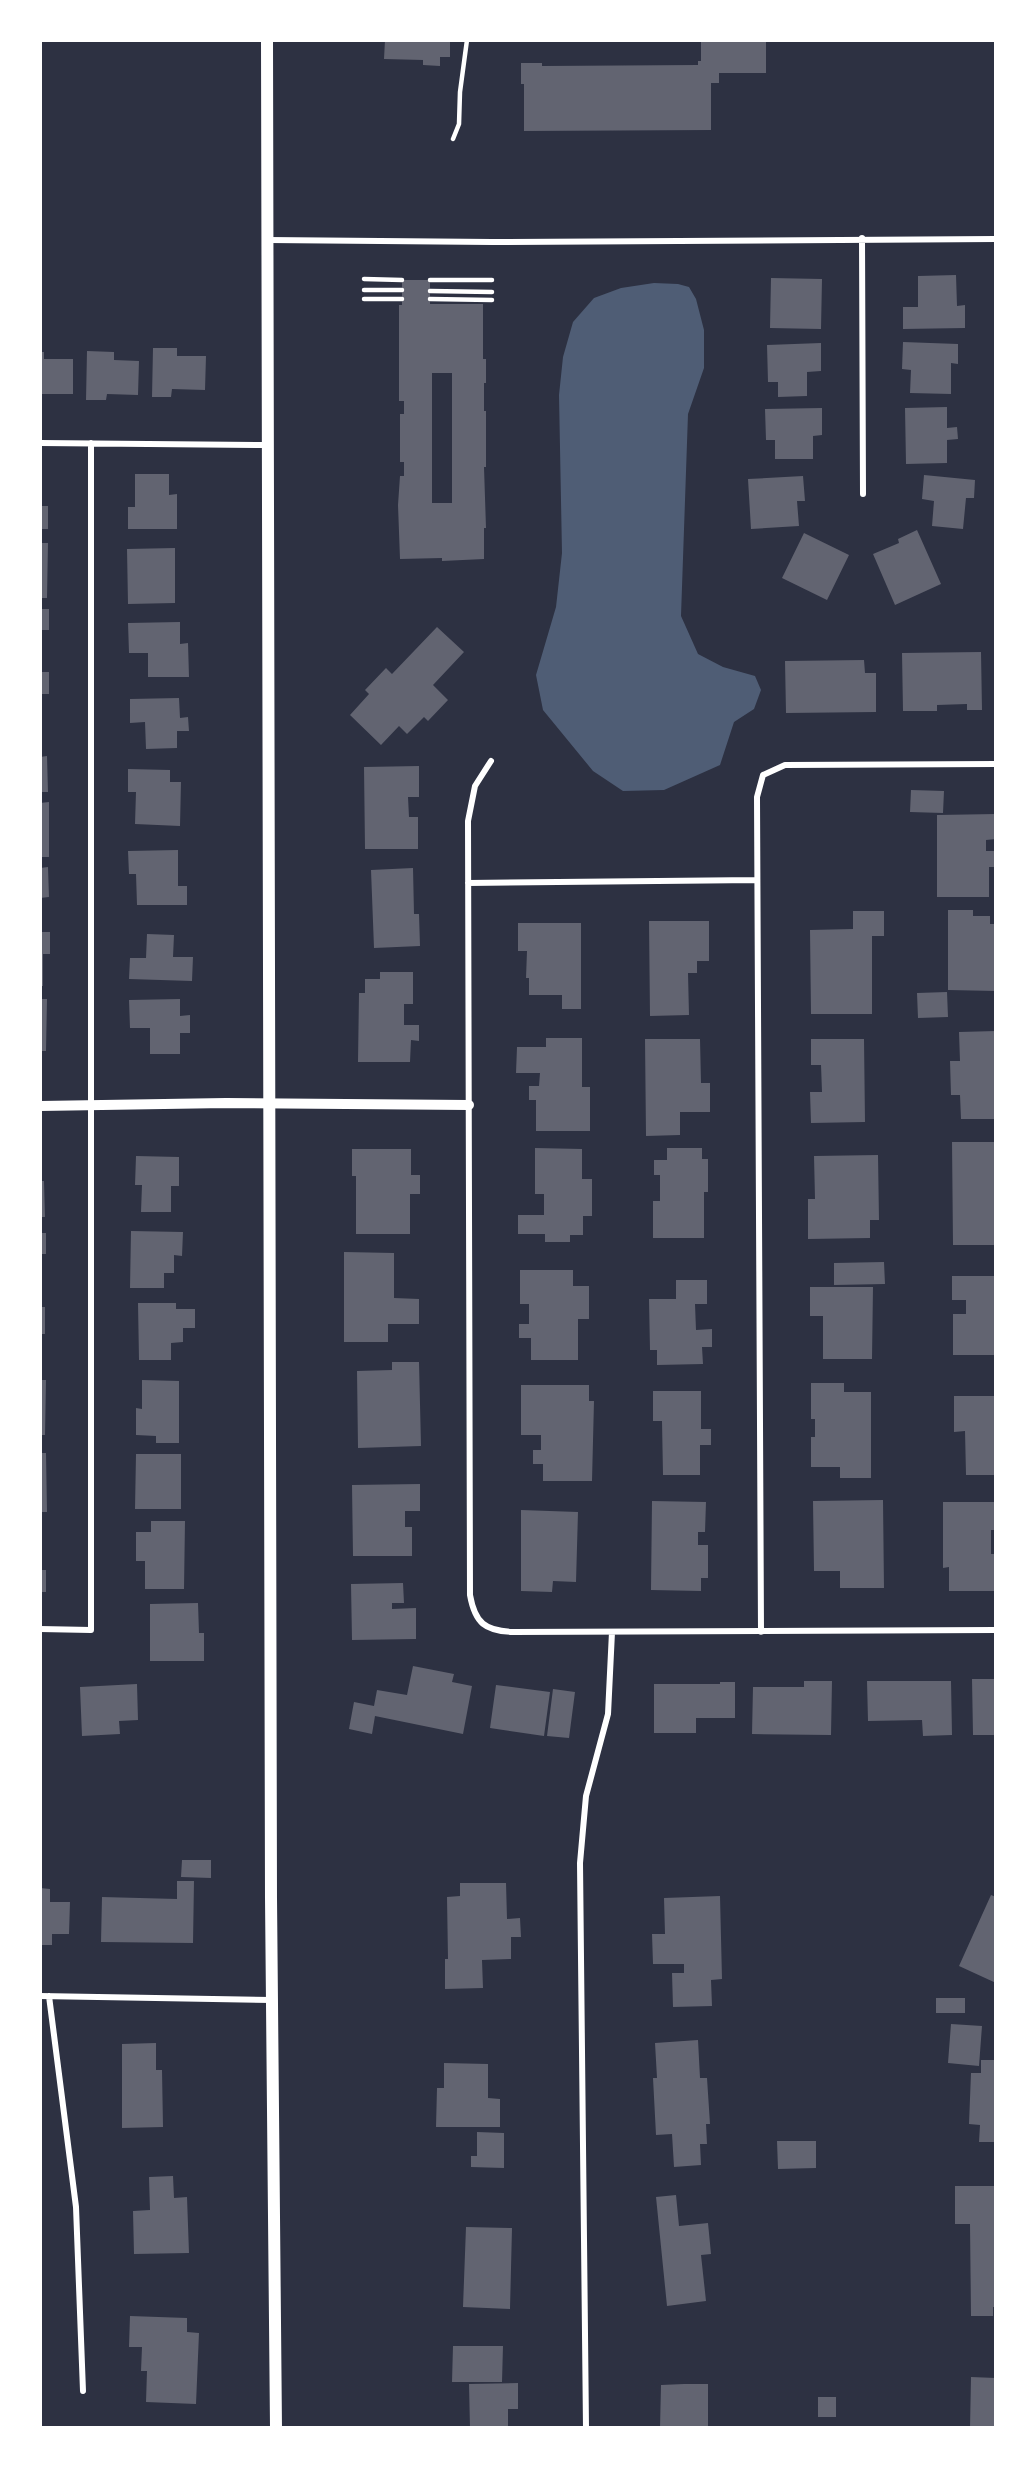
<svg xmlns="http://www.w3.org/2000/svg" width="1036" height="2468" viewBox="0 0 1036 2468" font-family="'PT Sans',sans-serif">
	<rect width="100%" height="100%" fill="#2d3142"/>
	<path fill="#4f5d75" d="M654 283 678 284 689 287 696 299 704 330V368L688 414 681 616 698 654 723 667 755 676 761 690 754 709 734 722 720 765 664 790 623 791 593 771 543 710 536 675 556 607 562 553 559 395 563 357 573 322 594 298 621 288Z"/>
	<path fill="#626471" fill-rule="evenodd" d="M385 40H450V57H440V66L423 65V60L384 59Z
		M701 40H766V73H719V83H711V130L524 131V84H521V63H542V66L698 65V61H701Z
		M956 275 957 306 965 305V328L903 329V307H918V276Z
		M771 278 822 279 821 329 770 328Z
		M402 280H430V304H483V359H486V383H484V411H486V467H484L486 528H484V559L442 561V558L400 559 398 505 400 476H404V462H400V414H404V401H399V305H402ZM432 373H452V503H432Z
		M903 342 958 344V364L951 363V394L910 393 911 370 902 369Z
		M821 343V371L807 372V396L778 397V382H768L767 345Z
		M153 348H177V356H206L205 390 172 389 171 397H152Z
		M87 351 114 352V360L139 361 138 395 107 394 106 400H86Z
		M40 352H44V359H73V394H40Z
		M947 407V428L957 427 958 439 947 440V463L906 464 905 408Z
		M822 408V435L813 436V459H775V440H766L765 409Z
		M135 474H169V495L177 494V529H128V507H135Z
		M924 475 975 480 974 498H966L963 529 932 526 934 501 922 499Z
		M803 476 805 501H797L799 526 751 529 748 479Z
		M40 506H48V529H40Z
		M917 530 941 584 895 605 873 554 899 543 898 539Z
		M804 533 849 555 827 600 782 578Z
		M40 543H48L47 598H40Z
		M175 548V603L128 604 127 549Z
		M40 609H49V630H40Z
		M180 622V644L188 643 189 677H148V653H129L128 623Z
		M437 627 464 652 433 685 448 700 428 721 424 717 407 734 399 726 381 745 350 715 369 694 365 690 386 668 392 674Z
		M981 652 982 710H967V704L937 705V711H903L902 653Z
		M864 660 865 673H876V712L786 713 785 661Z
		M40 672H49V694H40Z
		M179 698 180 718 188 717 189 731H177V748L146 749 145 722 130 723V699Z
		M47 756 48 792H40V757Z
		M419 766V797H408L409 817H418V849H365L364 767Z
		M128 769 170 770V782H181L180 826 135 824 136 792H128Z
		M911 790 944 791 943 813 910 812Z
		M49 802V857H40V803Z
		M996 814V839L986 840V851H996V867H989V897H937V815Z
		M178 850V886H187V905H137L136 874H129L128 851Z
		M48 867 49 897 40 898V868Z
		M413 868 414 914H419L420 946 374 948 371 870Z
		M948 910H973V916H990V924H996V991L948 990Z
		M853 911H884V936H872V1014H811L810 930 853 929Z
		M649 921H709V961H697V973H688L689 1015 650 1016Z
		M518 923H581V1009H562V995H529V978H526L527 951H518Z
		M40 932H50V954H43V986H40Z
		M147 934 174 935 173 957H193L192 981 129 979 130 958H146Z
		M380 972H413V1004H404V1025H419V1041L411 1040 410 1062H358L359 993H365V979H380Z
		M947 992 948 1017 918 1018 917 993Z
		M40 999H47L46 1051H40Z
		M180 999V1016L190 1015V1033H180V1054H150V1028H130L129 1000Z
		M996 1031V1119H961L960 1095H951L950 1061H960L959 1032Z
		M546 1038H582V1087H590V1131H536V1100H529V1086H539L540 1073H516L517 1047H546Z
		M645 1039H700L701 1083H710V1112H680V1135L646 1136Z
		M811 1039H864L865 1122 811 1123 810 1092H822L821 1065H811Z
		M952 1142H996V1245H953Z
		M535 1148 582 1149V1179H592V1216H583V1235H570V1242H545V1234H518V1215H544V1194H535Z
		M667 1148H702V1159H708V1192H704V1238H653V1201H660V1175H654V1160H667Z
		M352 1149H411V1175H420V1194H410V1234H356V1176H352Z
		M878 1155 879 1220H870V1238L808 1239V1199H815L814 1156Z
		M136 1156 179 1157V1186H171V1212H141L142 1185H135Z
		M40 1181H44L45 1217H40Z
		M131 1231 183 1232 182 1256 174 1255V1273H164V1288H130Z
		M40 1233H46V1254H40Z
		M344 1252 394 1253V1298L419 1299V1324H388V1342H344Z
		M884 1262 885 1284 834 1285V1263Z
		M520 1270H573V1286H589V1319H578V1360H531V1338H519V1324H529V1304H520Z
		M952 1276H996V1355H953V1314H966V1300H952Z
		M676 1280H707V1304H695L696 1330 712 1329V1347H702L703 1364 657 1365V1350H650L649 1299H676Z
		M810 1287H873L872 1359H823V1316H810Z
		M138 1303H176V1309H195V1328H183V1342L171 1343V1360H139Z
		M40 1307H45V1334H40Z
		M392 1362H419L421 1446 358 1448 357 1371 392 1370Z
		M40 1380H46L45 1435H40Z
		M142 1380 179 1381V1443H156V1436L136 1435V1408L142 1409Z
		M811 1383H844V1392H871V1478H840V1467H811V1437H815V1419H811Z
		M521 1385H589V1401H594L592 1481H543V1464H533V1450H541V1435H521Z
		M653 1391H701V1429H711V1445H700V1475H663L662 1421H653Z
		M954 1396H996V1475H966L965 1431 954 1432Z
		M40 1453H46L47 1512H40Z
		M136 1454H181V1509H135Z
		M420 1484V1511H405V1527H412V1556H353L352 1485Z
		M883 1500 884 1588H840V1571H814L813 1501Z
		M652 1501 706 1502 705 1532H698V1545H708V1578H701V1591L651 1590Z
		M943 1502H996V1530H991V1554H996V1591H949V1567L943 1568Z
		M521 1510 578 1512 576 1582 553 1581 552 1592 521 1591Z
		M151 1521H185L184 1589H145V1561H136V1532H151Z
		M40 1570H46V1592H40Z
		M403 1583 404 1603H392V1609L416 1608V1639L352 1640 351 1584Z
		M198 1603 199 1633H204V1661H150V1604Z
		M413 1666 454 1674 452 1682 472 1686 463 1734 375 1716 372 1734 349 1729 354 1702 374 1706 377 1690 407 1695Z
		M972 1679H996V1735H973Z
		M804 1681H832L831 1735 752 1734 753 1687H804Z
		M867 1681H951L952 1735 923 1736 922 1720 868 1721Z
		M720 1682H735V1718H696V1733H654V1684H720Z
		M137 1684 138 1720 119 1721 120 1734 82 1736 80 1687Z
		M496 1685 550 1692 544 1736 490 1728Z
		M553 1689 575 1692 569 1738 547 1736Z
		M182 1860H211V1878L181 1877Z
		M177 1881H194L193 1943 101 1942 102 1897 177 1899Z
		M460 1883H506L507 1919 520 1918 521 1937H511V1959L482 1960 483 1988 445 1989V1959H448L447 1897 460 1896Z
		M40 1888 50 1889V1902H70L69 1934H52V1945H40Z
		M991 1895 996 1897V1983L959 1966Z
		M720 1896 722 1979 711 1980 712 2006 673 2007 672 1973H684V1964H653L652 1934H665L664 1898Z
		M936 1998H965V2013H936Z
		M951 2024 982 2026 979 2066 948 2063Z
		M698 2040 700 2078H707L710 2124H706L707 2144H700L701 2165 674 2167 672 2134 656 2135 653 2078H657L655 2043Z
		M156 2043V2070H162L163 2127 122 2128V2044Z
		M981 2060H996V2142H979L980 2125 969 2124 971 2073H981Z
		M444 2063 488 2064V2098L500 2099V2127H436L437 2088H444Z
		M477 2132 504 2133V2168L471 2167V2156H477Z
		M777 2141H816V2168L778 2169Z
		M173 2176 174 2198 187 2197 189 2253 134 2254 133 2211 150 2210 149 2177Z
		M955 2186H996V2307H993V2316H971L970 2224H955Z
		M676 2195 679 2226 708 2223 711 2254 701 2255 706 2301 667 2306 656 2197Z
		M466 2227 512 2228 510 2309 463 2307Z
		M130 2316 187 2318V2332L199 2333 196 2404 146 2402 147 2371H141L142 2347H129Z
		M453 2346H503L502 2382H452Z
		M971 2377 996 2378V2428H970Z
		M518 2383V2409H508V2428H470L469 2384Z
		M684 2384H708V2428H660L661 2385Z
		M818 2397H836V2417H818Z"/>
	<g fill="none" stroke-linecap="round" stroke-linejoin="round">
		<path stroke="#fff" stroke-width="4.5" d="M453 139 459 124 460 92 467 40
			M364 279 402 280
			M430 280H492
			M364 290H402
			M430 291 492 292
			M364 299H402
			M430 299 492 300"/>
		<path stroke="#fff" stroke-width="6" d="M862 238 863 494
			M268 240 492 242 996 239
			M40 443 268 445
			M491 761 475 786 468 821 470 1595C475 1623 485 1631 513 1632L996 1630
			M468 883 757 880
			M40 1629 91 1630V443
			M761 1632 757 797 763 775 785 765 996 764
			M40 1996 272 2000
			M49 1996 76 2207 83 2391
			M586 2428 580 1863 586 1796 608 1714 612 1632"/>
		<path stroke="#fff" stroke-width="10" d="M40 1106 226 1103 469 1105"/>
		<path stroke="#fff" stroke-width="12" d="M267 40 271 1898 276 2428"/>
	</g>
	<rect width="1036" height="2468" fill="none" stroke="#ffffff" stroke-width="84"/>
</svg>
